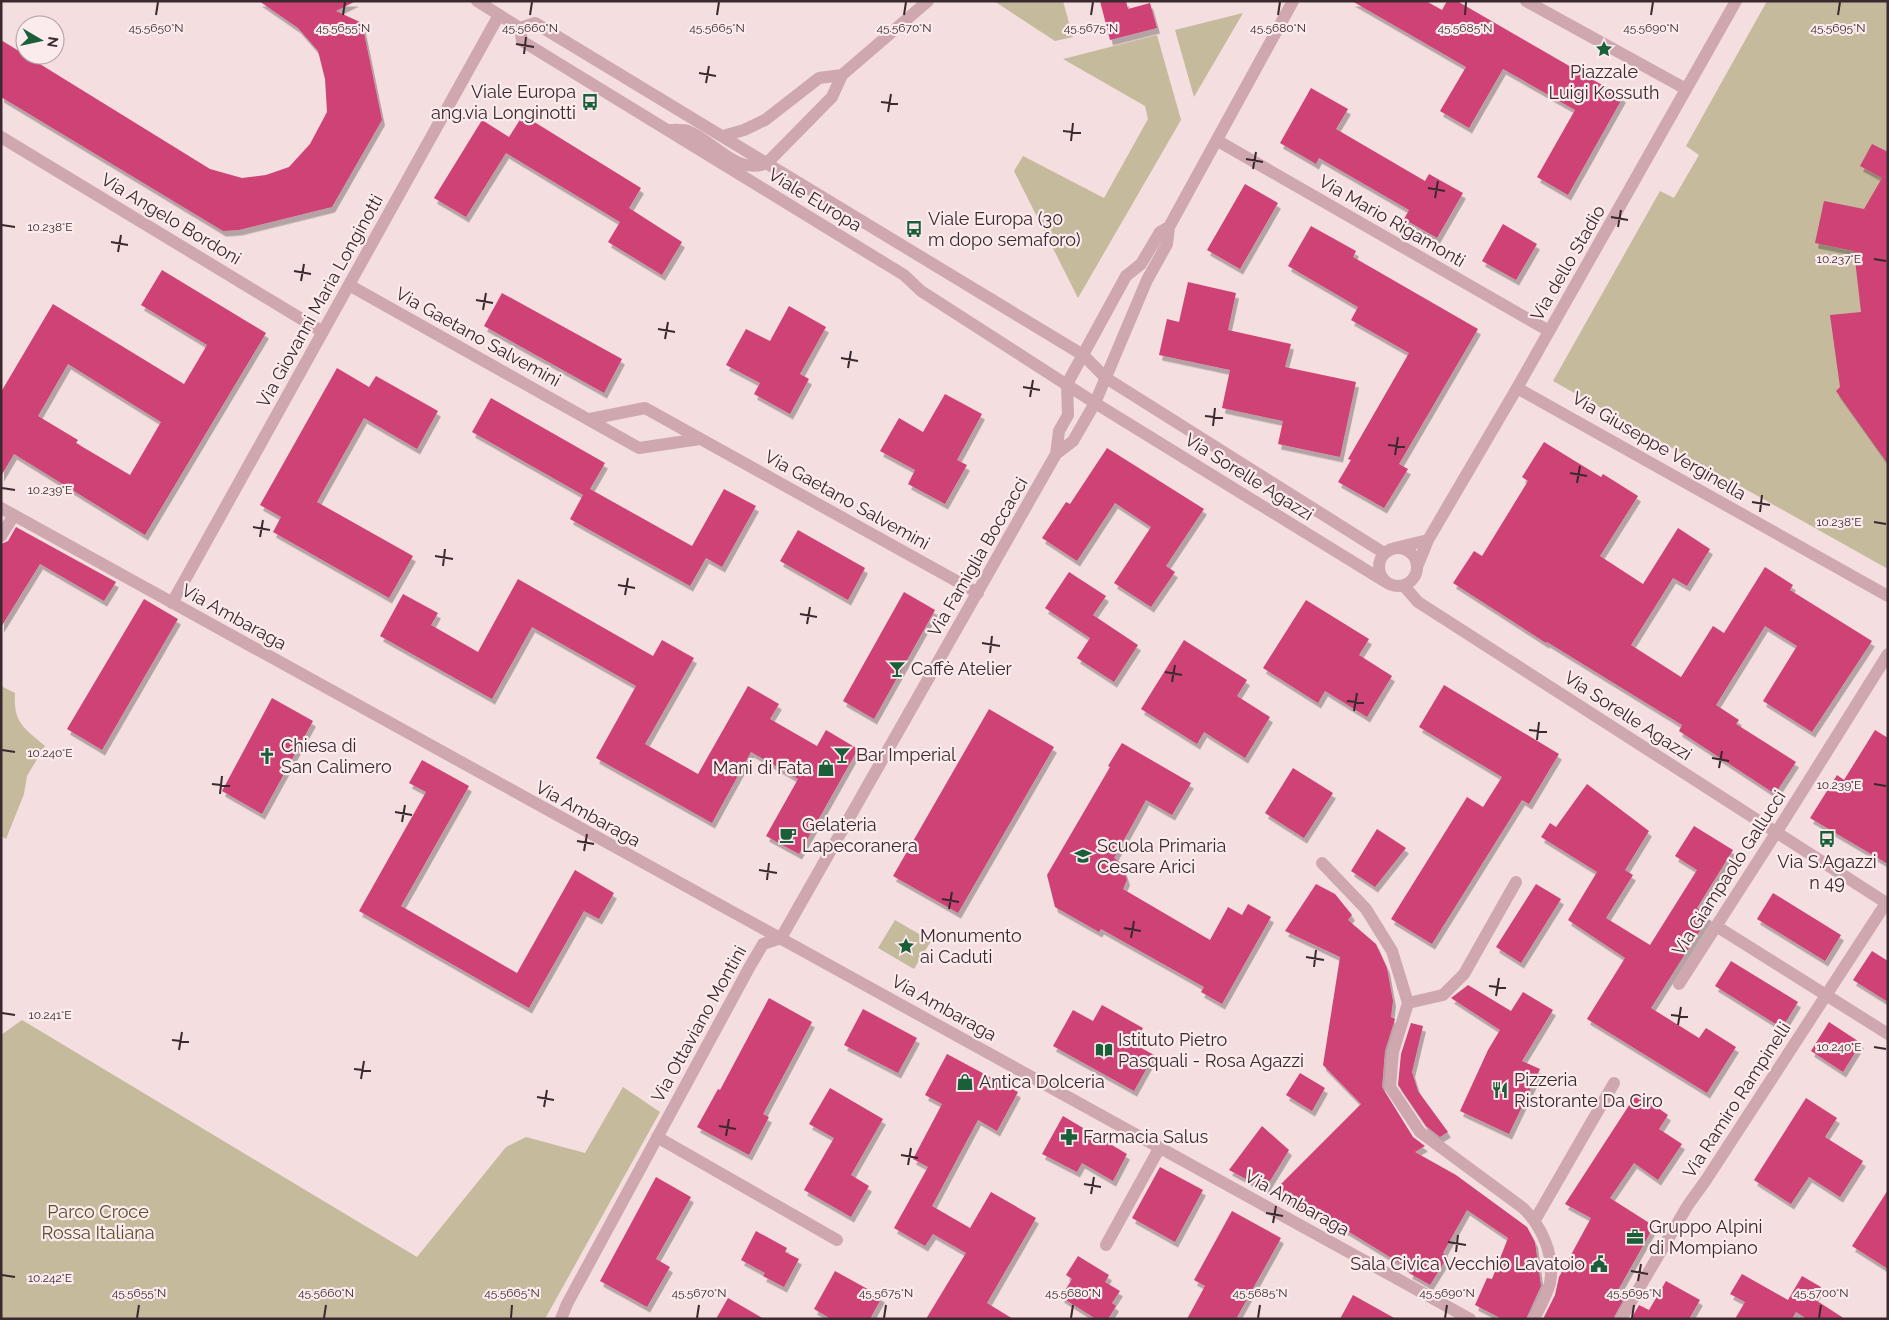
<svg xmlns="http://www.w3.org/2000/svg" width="1889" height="1320" viewBox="0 0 1889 1320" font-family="Raleway,sans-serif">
	<defs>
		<filter id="shadow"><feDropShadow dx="3" dy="5.5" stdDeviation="0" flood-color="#0004"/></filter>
	</defs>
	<rect width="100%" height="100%" fill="#f4dedf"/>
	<path fill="#c5ba9c" d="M994 1H1063L1073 37 1055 41Z
		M1767 1H1888V569L1553 381 1660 191 1674 198 1699 155 1686 146Z
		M1243 13 1194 97 1175 30Z
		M1157 35 1181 120 1078 298 1014 171 1023 156 1104 198 1148 119 1145 106 1063 59Z
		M1 686 15 693C13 723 24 728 45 746L27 776 24 794 6 839 1 836Z
		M895 920 931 941 914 969 878 948Z
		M22 1020 417 1257 506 1147 526 1137 585 1153 623 1087 660 1112 545 1319H1V1035Z"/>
	<path fill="#ce4275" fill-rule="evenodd" filter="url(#shadow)" d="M259 1H356L336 11 362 23 382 120 332 207 239 230 223 231 1 97V40L210 169 242 178 266 175 289 167 310 144 327 112 325 79 318 51 298 28Z
		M1100 1H1126L1128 9 1150 3 1157 28 1110 40Z
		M1352 1H1426L1442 10 1447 1H1457L1623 97 1568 195 1537 177 1575 110 1503 69 1469 128 1440 111 1466 67Z
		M1311 88 1348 109 1336 129 1425 181 1429 174 1463 193 1437 238 1404 219 1409 210 1319 158 1316 164 1280 143Z
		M523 115 641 188 629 208 682 242 662 275 608 242 620 222 506 153 466 217 434 198 482 120 509 137Z
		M1872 144 1888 152V464L1836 391 1840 387 1830 315 1861 312 1854 251 1815 243 1824 201 1864 209 1882 178 1860 166Z
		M1245 184 1278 203 1240 269 1207 250Z
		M1503 224 1537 244 1516 280 1482 261Z
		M1311 226 1356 251 1353 257 1478 329 1399 464 1408 469 1384 508 1338 482 1351 460 1348 459 1409 353 1351 320 1358 307 1288 266Z
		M162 270 266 333 145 535 14 454 1 476V392L53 304 184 384 207 345 141 305ZM68 364 161 422 130 475 76 443 78 440 38 416Z
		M1188 282 1236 293 1228 330 1291 344 1285 367 1356 382 1340 457 1278 444 1283 421 1222 408 1230 370 1159 355 1167 319 1179 322Z
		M502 293 622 359 604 393 484 326Z
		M789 306 826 327 800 374 809 379 790 414 754 394 760 383 726 365 746 329 770 341Z
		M337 368 369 387 376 376 438 411 417 449 364 418 317 502 413 556 389 598 273 532 281 517 260 505Z
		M945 394 982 414 957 460 967 465 945 504 908 484 915 470 880 451 899 418 923 432Z
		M491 398 605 463 590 489 692 546 724 489 756 506 722 567 706 558 690 586 570 519 583 495 472 432Z
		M1544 442 1601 477 1603 474 1638 496 1600 556 1643 584 1678 528 1710 549 1687 586 1673 578 1631 645 1681 677 1713 626 1724 633 1765 567 1793 585 1790 590 1872 641 1812 732 1763 701 1797 646 1765 626 1716 705 1739 720 1736 724 1796 762 1775 794 1679 731 1682 725 1547 642 1546 643 1453 583 1474 551 1482 556 1528 481 1522 477Z
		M1107 448 1204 509 1166 566 1175 572 1151 607 1114 583 1151 527 1115 503 1077 561 1042 538 1066 502 1070 504Z
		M16 527 116 582 104 601 40 564 1 627V544L8 541Z
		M798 530 865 568 848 600 780 561Z
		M1069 572 1106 596 1093 615 1138 645 1114 682 1077 658 1090 638 1045 608Z
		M518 579 653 656 662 640 694 658 645 744 698 774 748 686 779 704 770 719 817 746 826 730 858 749 799 854 766 836 798 779 751 752 712 823 596 758 636 686 532 627 492 699 380 636 403 594 438 613 431 625 478 652Z
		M904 592 935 610 874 719 843 701Z
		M144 599 178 619 102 750 67 729Z
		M1306 600 1369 639 1359 655 1392 676 1367 717 1325 691 1318 703 1263 668Z
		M1184 640 1247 680 1237 696 1270 717 1245 758 1204 732 1197 744 1141 709Z
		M1444 685 1559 754 1529 804 1522 800 1432 944 1391 919 1467 797 1483 807 1502 777 1419 727Z
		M272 698 313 721 262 814 222 791Z
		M989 709 1054 747 958 913 893 876Z
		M1875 730 1888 738V864L1810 818 1837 775 1844 780Z
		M1122 743 1191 783 1172 815 1146 800 1114 858 1122 864 1127 880 1123 889 1210 940 1228 907 1242 915 1248 904 1271 917 1222 1004 1201 992 1204 987 1101 929 1099 932 1055 907 1047 875 1110 767 1108 766Z
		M422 760 469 786 401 906 517 973 575 870 614 893 599 919 584 911 529 1008 359 911 426 792 409 783Z
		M1293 768 1333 793 1304 838 1265 813Z
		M1587 784 1649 831 1625 870 1633 875 1606 918 1650 945 1697 870 1675 856 1694 826 1733 850 1697 908 1709 916 1651 1008 1699 1038 1706 1028 1736 1047 1707 1093 1587 1019 1625 958 1568 920 1597 872 1541 837 1550 823 1556 827Z
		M1377 829 1406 848 1375 887 1351 871Z
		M1316 884 1335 894 1352 915 1348 920 1376 944 1387 968 1393 1001 1391 1017 1395 1019 1385 1051 1382 1087 1413 1137 1425 1146 1415 1152 1456 1175 1527 1227 1535 1242 1541 1286 1526 1319H1502L1475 1305 1487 1278 1492 1279 1508 1238 1467 1210 1443 1253 1448 1256 1430 1285 1409 1273 1411 1270 1315 1211 1311 1215 1273 1192 1361 1104 1323 1065 1340 957 1285 931Z
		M1536 884 1561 899 1521 963 1496 947Z
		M1773 893 1841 935 1825 961 1757 919Z
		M1872 951 1888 961V1002L1853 980Z
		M1731 961 1798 1002 1782 1028 1715 986Z
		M1468 985 1511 1011 1523 992 1553 1010 1522 1061 1540 1069 1509 1134 1460 1111 1488 1050 1500 1030 1451 998Z
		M769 998 812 1022 763 1114 769 1117 749 1155 697 1127 718 1089 720 1090Z
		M1102 1005 1143 1028 1134 1044 1154 1055 1134 1091 1053 1046 1073 1010 1093 1021Z
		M863 1009 917 1038 898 1073 844 1045Z
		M1829 1022 1861 1043 1843 1072 1811 1051Z
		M1411 1023 1423 1026 1412 1072 1418 1091 1448 1132 1440 1137 1426 1126 1398 1085 1401 1054Z
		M947 1054 1018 1092 997 1131 978 1120 932 1206 970 1228 991 1192 1036 1218 987 1303 1013 1319H926L966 1253 933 1234 925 1246 894 1228 928 1167 913 1159 942 1104 925 1095Z
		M1300 1073 1325 1088 1312 1111 1286 1095Z
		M830 1088 883 1119 851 1175 869 1186 851 1217 804 1190 834 1138 809 1124Z
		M1637 1093 1668 1115 1659 1129 1682 1144 1658 1180 1634 1163 1610 1198 1654 1226 1617 1292 1625 1297 1613 1319H1543L1555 1295 1559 1277 1591 1218 1565 1204Z
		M1806 1098 1837 1118 1825 1137 1863 1161 1840 1197 1809 1177 1791 1204 1754 1180Z
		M1063 1116 1127 1154 1113 1181 1082 1163 1077 1172 1042 1154Z
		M1262 1126 1289 1150 1265 1189 1229 1170Z
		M1160 1167 1203 1190 1175 1242 1132 1218Z
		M656 1177 691 1197 656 1259 670 1267 647 1307 600 1281Z
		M1888 1190V1269L1852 1246Z
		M1232 1211 1281 1238 1236 1319H1187L1205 1286 1194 1280Z
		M756 1231 787 1248 785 1252 799 1259 784 1287 763 1276 765 1273 741 1260Z
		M1078 1256 1109 1275 1105 1282 1120 1291 1112 1303 1116 1306 1108 1319H1096L1061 1297 1072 1279 1066 1275Z
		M835 1271 882 1297 870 1319H831L814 1309Z
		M1742 1274 1788 1300 1802 1276 1821 1287 1814 1299 1845 1319H1807L1796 1312 1792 1319H1735L1745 1302 1730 1294Z
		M1666 1281 1700 1300 1689 1319H1631L1639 1305 1649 1310Z
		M1353 1295 1396 1319H1340Z
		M728 1298 764 1319H716Z"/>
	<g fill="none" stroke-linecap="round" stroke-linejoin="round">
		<path stroke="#cea8ae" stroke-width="12" d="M1526 1 1686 89
			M723 136 744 130 765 120 819 78 842 75
			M1 137 323 332
			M1218 141 1549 331
			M767 163 832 97 842 75 928 1
			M349 285 639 448 700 439
			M1517 388 1888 596
			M590 419 645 408 978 593
			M1056 454 1073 441 1095 403 1147 280 1167 244 1169 227 1293 1
			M1 508 1470 1319
			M1 536 14 515
			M1379 567a19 19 0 1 1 38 0a19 19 0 1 1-38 0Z
			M1404 586 1418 602 1888 904
			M172 603 499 15
			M1322 863 1366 909 1392 951 1408 1003 1393 1052 1390 1087 1420 1132 1523 1208C1542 1226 1555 1256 1550 1283 1547 1295 1539 1308 1534 1319
			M1716 926 1888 1034
			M781 938 1056 454 1059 431 1068 415 1067 384 1126 276 1141 264 1160 232 1169 227
			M1679 984 1776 833 1888 654
			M1408 1003 1443 995 1464 974 1516 882
			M657 1137 837 1240
			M1535 1220 1614 1083
			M1106 1245 1160 1147
			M561 1319 567 1304 749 968 763 944 781 938
			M1621 1319 1688 1205 1706 1180 1886 903"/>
		<path stroke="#cea8ae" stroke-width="12" d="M477 1 520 28 535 23 1083 355 1106 378 1384 553
			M520 28 522 41 904 275 921 291 1095 403 1384 581
			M668 130C674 130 682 129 688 131 714 141 736 176 767 163
			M1395 548 1428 540
			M1417 567 1428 540 1517 388 1736 1"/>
	</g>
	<path fill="none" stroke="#3a292e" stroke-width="2" d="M156 15 158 2M343 15 345 2M530 15 532 2M717 15 719 2M904 15 906 2M1091 15 1093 2M1278 15 1280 2M1465 15 1466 2M1651 15 1653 2M1838 15 1840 2M516 44 534 47M524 54 526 37M699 73 716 76M706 83 709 66M881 102 898 104M888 112 891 94M1063 131 1081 133M1071 141 1073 123M1246 159 1263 162M1253 169 1256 152M1428 188 1445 191M1435 198 1438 181M1611 217 1628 220M2 225 15 227M1618 227 1621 210M111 242 128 245M118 252 121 235M1874 259 1886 261M294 271 311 274M301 281 304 264M476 300 493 303M483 310 486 293M658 329 675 332M665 339 668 322M841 358 858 361M848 368 851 351M1023 387 1040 390M1030 397 1033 380M1205 416 1223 418M1213 426 1215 408M1388 445 1405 447M1395 455 1398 437M1570 473 1587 476M1577 483 1580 466M2 488 15 490M1752 502 1770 505M1760 512 1762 495M1874 522 1886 524M253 527 270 530M260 537 263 520M435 556 453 559M443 566 445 549M618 585 635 588M625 595 628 578M800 614 817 617M807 624 810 607M982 643 1000 646M990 653 992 636M1165 672 1182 675M1172 682 1175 665M1347 701 1364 703M1354 711 1357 693M1529 730 1547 732M1537 740 1539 722M2 750 15 752M1712 758 1729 761M1719 768 1722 751M212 784 230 786M1874 784 1886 786M220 794 222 776M395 812 412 815M402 822 405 805M577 841 594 844M584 851 587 834M759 870 777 873M767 880 769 863M942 899 959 902M949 909 952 892M1124 928 1141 931M1131 938 1134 921M1306 957 1324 960M1314 967 1316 950M1489 986 1506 988M1496 996 1499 978M2 1013 15 1015M1671 1015 1688 1017M1678 1025 1681 1007M172 1040 189 1042M1874 1047 1886 1049M179 1050 182 1032M354 1069 371 1071M361 1079 364 1061M537 1097 554 1100M544 1107 547 1090M719 1126 736 1129M726 1136 729 1119M901 1155 918 1158M908 1165 911 1148M1084 1184 1101 1187M1091 1194 1094 1177M1266 1213 1283 1216M1273 1223 1276 1206M1448 1242 1466 1245M1456 1252 1458 1235M1631 1271 1648 1274M2 1275 15 1277M1638 1281 1641 1264M137 1318 139 1305M324 1318 326 1305M511 1318 512 1305M697 1318 699 1305M884 1318 886 1305M1071 1318 1073 1305M1258 1318 1260 1305M1445 1318 1447 1305M1632 1318 1634 1305M1819 1318 1821 1305"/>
	<defs>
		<g id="sight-bare" transform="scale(1.35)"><path d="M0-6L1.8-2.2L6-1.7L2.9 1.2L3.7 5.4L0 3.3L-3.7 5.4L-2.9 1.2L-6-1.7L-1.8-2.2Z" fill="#1b5f3a" stroke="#fbebec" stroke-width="2.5" paint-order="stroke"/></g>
		<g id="bus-bare" transform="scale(1.35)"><path d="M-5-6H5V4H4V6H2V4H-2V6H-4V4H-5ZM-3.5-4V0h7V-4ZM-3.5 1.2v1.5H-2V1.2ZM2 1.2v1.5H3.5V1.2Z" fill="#1b5f3a" stroke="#fbebec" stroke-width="2.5" paint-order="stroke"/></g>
		<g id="bar-bare" transform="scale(1.35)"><path d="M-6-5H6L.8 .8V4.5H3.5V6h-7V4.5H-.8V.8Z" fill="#1b5f3a" stroke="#fbebec" stroke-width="2.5" paint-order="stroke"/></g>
		<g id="church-bare" transform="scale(1.35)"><path d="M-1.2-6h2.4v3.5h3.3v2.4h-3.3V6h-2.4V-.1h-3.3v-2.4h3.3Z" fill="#1b5f3a" stroke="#fbebec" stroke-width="2.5" paint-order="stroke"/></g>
		<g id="shop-bare" transform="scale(1.35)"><path d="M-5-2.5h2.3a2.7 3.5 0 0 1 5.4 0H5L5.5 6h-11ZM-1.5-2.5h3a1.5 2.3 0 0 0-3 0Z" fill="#1b5f3a" stroke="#fbebec" stroke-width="2.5" paint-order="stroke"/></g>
		<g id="cafe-bare" transform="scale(1.35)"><path d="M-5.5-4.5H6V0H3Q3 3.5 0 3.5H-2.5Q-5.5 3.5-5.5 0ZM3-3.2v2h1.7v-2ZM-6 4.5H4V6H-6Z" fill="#1b5f3a" stroke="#fbebec" stroke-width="2.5" paint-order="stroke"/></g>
		<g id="school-bare" transform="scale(1.35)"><path d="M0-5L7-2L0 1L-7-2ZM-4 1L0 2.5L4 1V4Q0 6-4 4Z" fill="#1b5f3a" stroke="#fbebec" stroke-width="2.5" paint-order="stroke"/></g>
		<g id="library-bare" transform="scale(1.35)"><path d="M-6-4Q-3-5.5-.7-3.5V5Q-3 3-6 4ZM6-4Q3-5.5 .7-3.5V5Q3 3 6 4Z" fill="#1b5f3a" stroke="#fbebec" stroke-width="2.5" paint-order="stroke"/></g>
		<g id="restaurant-bare" transform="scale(1.35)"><path d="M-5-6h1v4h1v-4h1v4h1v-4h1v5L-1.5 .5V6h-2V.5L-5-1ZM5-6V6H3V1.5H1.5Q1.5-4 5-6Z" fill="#1b5f3a" stroke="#fbebec" stroke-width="2.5" paint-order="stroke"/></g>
		<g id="pharmacy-bare" transform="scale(1.35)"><path d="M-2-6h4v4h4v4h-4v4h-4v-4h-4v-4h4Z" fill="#1b5f3a" stroke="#fbebec" stroke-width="2.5" paint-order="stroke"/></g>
		<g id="office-bare" transform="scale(1.35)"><path d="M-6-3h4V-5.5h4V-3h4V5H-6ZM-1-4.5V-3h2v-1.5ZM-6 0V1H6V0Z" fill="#1b5f3a" stroke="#fbebec" stroke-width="2.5" paint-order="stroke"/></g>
		<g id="civic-bare" transform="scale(1.35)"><path d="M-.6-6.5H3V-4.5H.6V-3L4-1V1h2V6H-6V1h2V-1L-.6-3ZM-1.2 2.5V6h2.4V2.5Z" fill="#1b5f3a" stroke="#fbebec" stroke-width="2.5" paint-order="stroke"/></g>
	</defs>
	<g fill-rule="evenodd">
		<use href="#sight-bare" x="1604" y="49"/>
		<use href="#bus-bare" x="590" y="102"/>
		<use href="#bus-bare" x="914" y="229"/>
		<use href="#bar-bare" x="897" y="669"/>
		<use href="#bar-bare" x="842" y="755"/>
		<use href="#church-bare" x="267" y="756"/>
		<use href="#shop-bare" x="826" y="768"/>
		<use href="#cafe-bare" x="788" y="835"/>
		<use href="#bus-bare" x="1827" y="839"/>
		<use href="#school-bare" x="1083" y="856"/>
		<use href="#sight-bare" x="906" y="946"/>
		<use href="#library-bare" x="1104" y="1050"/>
		<use href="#shop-bare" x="965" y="1082"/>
		<use href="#restaurant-bare" x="1500" y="1090"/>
		<use href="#pharmacy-bare" x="1069" y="1137"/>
		<use href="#office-bare" x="1635" y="1237"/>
		<use href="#civic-bare" x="1599" y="1264"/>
	</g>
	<g text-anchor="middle" stroke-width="4.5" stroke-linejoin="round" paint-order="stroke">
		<g font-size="18" fill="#3a292e" stroke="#fbebec" text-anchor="start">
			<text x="1604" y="78" text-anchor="middle">Piazzale<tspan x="1604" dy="21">Luigi Kossuth</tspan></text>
			<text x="576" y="98" text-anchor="end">Viale Europa<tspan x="576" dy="21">ang.via Longinotti</tspan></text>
			<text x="928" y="225">Viale Europa (30<tspan x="928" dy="21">m dopo semaforo)</tspan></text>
			<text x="911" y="675">Caffè Atelier</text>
			<text x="281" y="752">Chiesa di<tspan x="281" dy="21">San Calimero</tspan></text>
			<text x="856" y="761">Bar Imperial</text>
			<text x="812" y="774" text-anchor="end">Mani di Fata</text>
			<text x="802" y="831">Gelateria<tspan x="802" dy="21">Lapecoranera</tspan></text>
			<text x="1097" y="852">Scuola Primaria<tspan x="1097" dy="21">Cesare Arici</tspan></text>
			<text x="1827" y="868" text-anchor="middle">Via S.Agazzi<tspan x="1827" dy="21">n 49</tspan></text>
			<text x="920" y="942">Monumento<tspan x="920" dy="21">ai Caduti</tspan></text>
			<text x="1118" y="1046">Istituto Pietro<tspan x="1118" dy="21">Pasquali - Rosa Agazzi</tspan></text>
			<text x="1514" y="1086">Pizzeria<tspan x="1514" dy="21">Ristorante Da Ciro</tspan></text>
			<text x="979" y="1088">Antica Dolceria</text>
			<text x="1083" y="1143">Farmacia Salus</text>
			<text x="1649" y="1233">Gruppo Alpini<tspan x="1649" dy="21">di Mompiano</tspan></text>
			<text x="1585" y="1270" text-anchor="end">Sala Civica Vecchio Lavatoio</text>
		</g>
		<g font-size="18" fill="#3a292e" stroke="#fbebec">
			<text transform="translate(815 200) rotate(31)" y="6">Viale Europa</text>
			<text transform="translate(171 219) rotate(31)" y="6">Via Angelo Bordoni</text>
			<text transform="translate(1392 221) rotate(30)" y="6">Via Mario Rigamonti</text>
			<text transform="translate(1568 263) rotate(-60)" y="6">Via dello Stadio</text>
			<text transform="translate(320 301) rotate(-61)" y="6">Via Giovanni Maria Longinotti</text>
			<text transform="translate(478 337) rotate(29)" y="6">Via Gaetano Salvemini</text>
			<text transform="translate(1659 446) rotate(30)" y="6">Via Giuseppe Verginella</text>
			<text transform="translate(1249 477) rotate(32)" y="6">Via Sorelle Agazzi</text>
			<text transform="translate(847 500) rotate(29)" y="6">Via Gaetano Salvemini</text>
			<text transform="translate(978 557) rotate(-60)" y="6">Via Famiglia Boccacci</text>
			<text transform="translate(234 617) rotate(29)" y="6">Via Ambaraga</text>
			<text transform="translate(1628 716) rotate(33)" y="6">Via Sorelle Agazzi</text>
			<text transform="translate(588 814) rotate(29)" y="6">Via Ambaraga</text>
			<text transform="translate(1729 873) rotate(-57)" y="6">Via Giampaolo Gallucci</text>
			<text transform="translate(944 1008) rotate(29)" y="6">Via Ambaraga</text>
			<text transform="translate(699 1024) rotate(-61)" y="6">Via Ottaviano Montini</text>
			<text transform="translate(1737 1100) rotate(-57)" y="6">Via Ramiro Rampinelli</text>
			<text transform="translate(1297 1203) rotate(29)" y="6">Via Ambaraga</text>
		</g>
		<g font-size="18" fill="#5a4f2b" stroke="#fbebec">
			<text x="98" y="1218">Parco Croce<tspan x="98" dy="21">Rossa Italiana</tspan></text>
		</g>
	</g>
	<g font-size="12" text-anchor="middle" fill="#3a292e" stroke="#fbebec" stroke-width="4.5" stroke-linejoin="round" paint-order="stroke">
		<text x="343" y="32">45.5655°N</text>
		<text x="530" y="32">45.5660°N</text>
		<text x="717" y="32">45.5665°N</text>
		<text x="904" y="32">45.5670°N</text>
		<text x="1091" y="32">45.5675°N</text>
		<text x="1278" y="32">45.5680°N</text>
		<text x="1465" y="32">45.5685°N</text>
		<text x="1651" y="32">45.5690°N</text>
		<text x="1838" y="32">45.5695°N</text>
		<text x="156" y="32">45.5650°N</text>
		<text x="50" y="231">10.238°E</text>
		<text x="1839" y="263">10.237°E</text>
		<text x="50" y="494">10.239°E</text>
		<text x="1839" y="526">10.238°E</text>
		<text x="50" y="757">10.240°E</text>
		<text x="1839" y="789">10.239°E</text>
		<text x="50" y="1019">10.241°E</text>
		<text x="1839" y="1051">10.240°E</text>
		<text x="50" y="1282">10.242°E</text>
		<text x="139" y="1297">45.5655°N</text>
		<text x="326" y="1297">45.5660°N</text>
		<text x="512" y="1297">45.5665°N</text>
		<text x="699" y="1297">45.5670°N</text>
		<text x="886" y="1297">45.5675°N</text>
		<text x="1073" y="1297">45.5680°N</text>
		<text x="1260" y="1297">45.5685°N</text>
		<text x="1447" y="1297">45.5690°N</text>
		<text x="1634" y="1297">45.5695°N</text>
		<text x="1821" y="1297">45.5700°N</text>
	</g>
	<rect width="1889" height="1320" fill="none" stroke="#3a292e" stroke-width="5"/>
	<g transform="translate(40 40) rotate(99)"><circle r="24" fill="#fbebec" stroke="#ae9da0"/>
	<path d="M0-4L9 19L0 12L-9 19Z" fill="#1b5f3a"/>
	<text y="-8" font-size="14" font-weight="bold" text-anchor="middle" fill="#3a292e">N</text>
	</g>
</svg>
